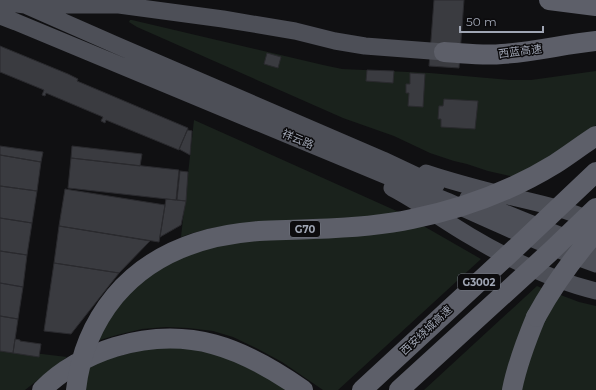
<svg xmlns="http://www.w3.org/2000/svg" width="596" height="390" viewBox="0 0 596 390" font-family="Montserrat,'Noto Sans SC',sans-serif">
	<rect width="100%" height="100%" fill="#101012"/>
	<path fill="#1a221c" d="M130 20H132L323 65 342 69 430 73 511 80H531L596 71V125L573 143 515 177 488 171 467 164 454 161 430 153 394 136 343 118 137 27 129 22Z
		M194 120 401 213C371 216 342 218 313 220 267 222 224 221 181 237Z
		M420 224 481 259 338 390H323L282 362 258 349 233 337 213 331 188 328 166 327 142 329 117 335 93 342 104 322 144 275 209 244Z
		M537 286 544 289 505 390H424Z
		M558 294 579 302 596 306V390H520L536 337Z
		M164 348H184L206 351 242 363 288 390H81L85 369 104 360 142 350Z
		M0 349 67 357 25 390H0Z"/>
	<path fill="#3a3b40" stroke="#2a2a2e" d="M434 0H464L459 68 429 66Z
		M0 46 68 74 78 79 77 81 188 128 179 150 106 120 105 123 101 121 103 117 46 93 45 96 42 95 44 90 0 72Z
		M267 53 281 57 278 68 264 64Z
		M367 70 394 71 393 83 366 81Z
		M410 73 425 74 423 107 408 106 409 93H406V84H410Z
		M444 99 478 101 475 129 441 127V119H438L439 106H443Z
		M188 130 192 131 190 155 179 149 187 131Z
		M0 146 43 152 41 162 0 155Z
		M72 146 142 154 140 166 71 158Z
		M0 155 41 162 37 191 0 186Z
		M71 158 179 170 176 200 68 188Z
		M180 171 188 172 186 201 177 200Z
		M0 186 37 191 32 223 0 218Z
		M65 189 165 205 159 242 59 226Z
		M166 199 186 201 181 225 160 237Z
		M0 218 32 223 27 255 0 251Z
		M59 226 150 241 119 273 54 263Z
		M0 251 27 255 23 287 0 283Z
		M54 263 119 273 71 334 44 331Z
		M0 283 23 287 18 319 0 316Z
		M0 316 18 319 13 353 0 351Z
		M15 339 20 340V341L41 344 39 357 13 353Z"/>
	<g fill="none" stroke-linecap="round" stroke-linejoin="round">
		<path stroke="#4d4f57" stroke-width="17" d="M18 0 25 5 116 45 383 160 436 185
			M0 2 25 5H119L223 19 295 31 335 41 365 46 444 52
			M0 16 16 22 447 201C496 223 545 246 596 264
			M426 173C453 182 480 189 508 196 538 203 568 209 596 223
			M392 188C419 202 444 221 470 236 507 258 554 281 596 291
			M468 198 596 250"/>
		<path stroke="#5d5f69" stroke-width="20" d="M549 0 596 6
			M444 52C463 53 483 56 502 54 534 52 565 44 596 41
			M42 390C61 370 89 355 115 347 189 325 243 348 303 390
			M512 390C517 365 526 341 536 317"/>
		<path stroke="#5d5f69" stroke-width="20" d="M536 317C553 286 573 258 596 232
			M76 390C80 354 92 324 115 296 152 252 203 235 259 231 277 230 295 230 313 229 346 228 380 226 412 219 462 209 511 191 555 164 569 155 582 145 596 136
			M362 390 521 243 596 172
			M399 390 550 252 596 208"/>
	</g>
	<g text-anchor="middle" stroke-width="3" stroke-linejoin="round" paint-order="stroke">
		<g fill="#0c0b0d" stroke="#747882" stroke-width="1">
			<rect x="290" y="221" width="30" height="16" rx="3"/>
			<rect x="458" y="274" width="42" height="16" rx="3"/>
		</g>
		<g font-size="10" font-weight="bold" fill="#a0a6b4">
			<text x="305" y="233">G70</text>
			<text x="479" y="286">G3002</text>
		</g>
		<g font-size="11" fill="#a0a6b4" stroke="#0c0b0d">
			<text transform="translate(520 51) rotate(-7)" y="4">西蓝高速</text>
			<text transform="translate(298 139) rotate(23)" y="4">祥云路</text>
			<text transform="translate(426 330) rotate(-43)" y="4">西安绕城高速</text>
		</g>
	</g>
	<path d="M460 26v6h83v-6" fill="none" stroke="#a0a6b4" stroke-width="2"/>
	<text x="466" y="26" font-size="12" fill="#a0a6b4" stroke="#0c0b0d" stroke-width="3" paint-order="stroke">50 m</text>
</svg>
